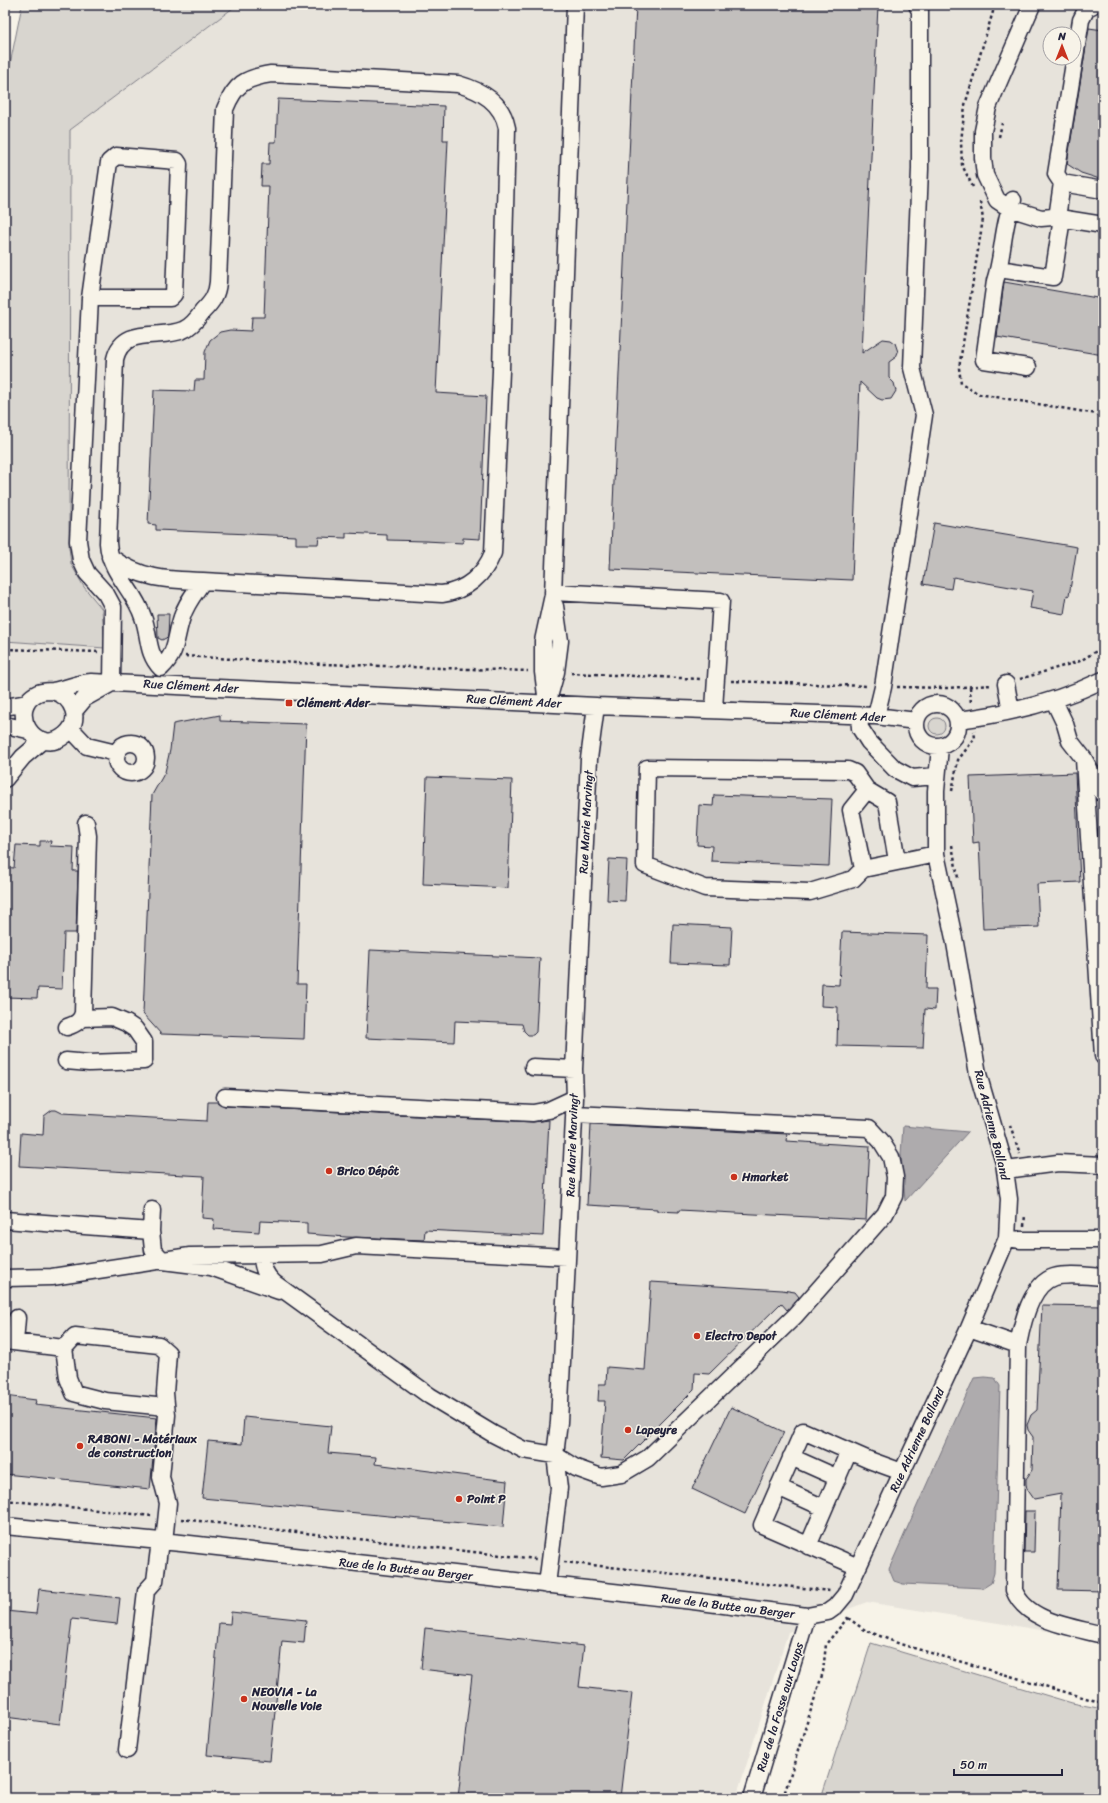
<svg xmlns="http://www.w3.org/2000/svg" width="1108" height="1803" viewBox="0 0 1108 1803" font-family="Sriracha,sans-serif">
	<rect width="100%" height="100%" fill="#f7f3e8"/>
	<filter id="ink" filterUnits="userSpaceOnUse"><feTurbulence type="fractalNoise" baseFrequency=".025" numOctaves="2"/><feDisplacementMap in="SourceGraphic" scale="8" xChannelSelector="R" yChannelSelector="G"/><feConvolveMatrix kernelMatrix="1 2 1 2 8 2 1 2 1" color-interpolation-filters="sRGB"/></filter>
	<g filter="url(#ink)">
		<path fill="#e7e3db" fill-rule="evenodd" d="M237 5H1103V1640L867 1602 788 1632 736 1798H5V641L105 648 102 609 84 587 71 563 69 547 70 130ZM1050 34H1074V58H1050Z"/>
		<path fill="#d8d5cf" stroke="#7d7c85" d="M22 5H237L70 130 69 547 71 564 84 587 102 609 105 648 5 641V89Z
			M929 726a8 8 0 1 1 16 0a8 8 0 1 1-16 0Z
			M871 1643 1072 1703 1103 1709V1798H821Z"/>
		<path fill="#aeabad" stroke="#76747f" d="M903 1126 968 1132 905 1201 901 1154Z
			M984 1377 995 1378 1000 1386 994 1573 991 1583 983 1588 903 1584 894 1581 889 1569 974 1378Z"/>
		<path fill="#c2bfbd" stroke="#22223b" d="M636 5H878L862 353 883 339 891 340 895 343 898 352 896 357 889 362V378L894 383 896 391 891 399 882 400 877 398 860 382 852 580 610 569Z
			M1089 28 1103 30V180L1081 173 1067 164Z
			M278 99 444 106 443 140H448L436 393 486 396 480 539 463 538V543L425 541 387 540V535L346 533V538L319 537 318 544H296V536L156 530V525L148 524 154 390 194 391 195 380H204L205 352 210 340 220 332 230 330 251 331 252 317H264L269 186H261L262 164H269L270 142H276Z
			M1004 282 1103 299V355L997 337Z
			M934 523 1077 547 1069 596 1067 595 1064 614 1030 608 1033 591 953 577 951 589 923 584Z
			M157 614H169L168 636 166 638 162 640 158 638Z
			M220 715V721L306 724 297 984H306L304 1039 161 1034 143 1014 152 795 165 772 170 750 173 724Z
			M1075 773 1080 882 1037 884 1039 927 983 929 979 842 973 843 970 777Z
			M427 777 512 780 508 888 423 884Z
			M714 795 832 799 829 866 711 861 712 846 697 845 699 805 713 806Z
			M40 841H51L50 846 74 847 73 871H78L76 933H64L62 989 38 988 37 998 5 997V867L14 868 16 845 40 846Z
			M609 859 627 860 625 901 607 900Z
			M673 924 732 927 730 965 671 963Z
			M842 932 928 935 926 989H936L935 1010 925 1009 923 1048 837 1046 838 1007 821 1006 822 984 839 985Z
			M370 950 540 958 536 1032 533 1035H528L524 1031 522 1024 455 1021 454 1042 366 1038Z
			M208 1102H217L225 1106 533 1122 549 1120 543 1236 425 1230 424 1240 346 1237 307 1234V1223L260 1221 259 1232 213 1229 214 1219 202 1218 204 1176 19 1166 21 1133 43 1135 44 1116 52 1110H56L62 1113 207 1121Z
			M591 1124 787 1134 786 1141 870 1146 866 1220 679 1210V1212L657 1211V1209L587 1205Z
			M651 1282 782 1290 795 1292 799 1297 787 1310 781 1303 709 1374 695 1373 694 1390 624 1460 601 1458 605 1401H598L599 1384H606L607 1367 645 1370Z
			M1042 1305 1103 1306V1591L1058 1590 1061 1494 1034 1499 1027 1489 1026 1484V1479L1032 1470 1033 1437 1028 1430 1027 1425 1031 1415 1037 1410Z
			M5 1396 36 1400 35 1405 157 1418 150 1489 5 1474Z
			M731 1407 784 1432 745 1514 692 1489Z
			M244 1417 331 1426 328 1453 376 1457 375 1464 507 1481 503 1527 202 1498 208 1441 242 1444Z
			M1025 1511H1035L1034 1552H1024Z
			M39 1589 120 1598 117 1624 72 1619 60 1724 5 1717V1611L36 1614Z
			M231 1612 306 1620 304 1643 282 1641 270 1761 207 1755 219 1623 230 1624Z
			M425 1628 584 1646 579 1687 632 1693 620 1798H458L472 1675 421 1669Z"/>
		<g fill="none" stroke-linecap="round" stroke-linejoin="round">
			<g stroke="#22223b" stroke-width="19">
				<path id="minor" d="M1032 5 988 107 983 131V158L985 175 997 200 1009 208 1041 218 1053 217 1103 225
					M271 74 458 84C482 91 502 102 507 128L501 371 493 553C484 575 466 591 442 594L203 581C195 593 186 603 182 617 175 637 178 652 161 668 146 653 150 635 143 617 134 589 110 574 108 543L115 359C123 325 159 340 183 330 191 327 198 318 203 311 212 302 217 295 218 282L225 109C235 84 245 78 271 74Z
					M1062 183 1103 190
					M1013 200C1002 226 1004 254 995 281L984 360 1028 367
					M1057 218 1062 183 1056 174 1081 20 1087 8 1093 5
					M999 269 1053 277 1062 218
					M90 298H170L174 294 179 164 177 161 116 156 109 162 90 298 78 541 81 560 87 573 106 594 113 607 112 683
					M110 557C140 579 166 580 203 581
					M553 592 721 601 714 709
					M1006 684 1011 711
					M53 691C73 697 83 720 65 735 36 759 5 709 38 693 43 691 47 691 53 691 66 689 78 683 91 682L596 706 876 716 916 721
					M549 697 556 672 560 641 555 606
					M1054 701 1065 724 1070 741 1084 759 1103 794
					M547 703 543 672V641L553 595 575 5
					M916 725a21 21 0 1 1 42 0a21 21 0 1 1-42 0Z
					M5 707 27 703
					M74 711 85 698 112 683
					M859 716 860 728 869 742 895 769 912 778 936 776
					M876 716 883 687 924 415 912 368 920 169V11L917 5
					M958 720C1009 714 1057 702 1103 680
					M5 725 28 730
					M71 729 87 746 116 753
					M116 758a15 15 0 1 1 30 0a15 15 0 1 1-30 0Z
					M1084 759 1103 1056
					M5 779 23 757 43 740
					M897 861 887 802 867 790 855 773 848 770 647 768 645 865 705 888 810 892 853 879 863 869 936 854
					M863 869 851 810 867 790
					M67 1027C76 1024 81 1021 83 1013L88 836 86 823
					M66 1061 89 1063 144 1061V1042L135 1029 126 1023 112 1017 82 1018
					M533 1067 574 1069
					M225 1097 533 1113 549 1110 575 1098
					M1006 1170 1058 1163 1103 1165
					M5 1220 151 1231 153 1250 163 1261 211 1267 279 1291
					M151 1231 152 1210
					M1007 1238 1021 1240H1103
					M262 1255C262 1267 265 1275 274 1283L430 1396 493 1434 524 1450 555 1455 576 1468 601 1477 621 1474 648 1458 795 1316 885 1214 894 1196 895 1177 891 1157 881 1141 869 1128 574 1114
					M5 1278 52 1277 190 1256 322 1254 356 1246 567 1257
					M969 1328 1018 1345C1022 1324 1031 1284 1054 1277 1068 1273 1088 1276 1103 1277
					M5 1341 64 1348
					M15 1342 17 1318
					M1018 1345 1014 1590C1026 1622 1073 1627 1103 1635
					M64 1348 75 1336 159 1345 168 1353 165 1393 167 1415 161 1477 168 1503 164 1542
					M64 1348 68 1378 74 1393 105 1401 166 1407
					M791 1457 838 1478
					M778 1487 824 1508
					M5 1526 181 1543 693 1601 807 1616 828 1612 835 1607 845 1595 969 1328 1007 1238 1009 1199 1004 1163 978 1074 955 943 936 854V791L940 747
					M808 1546 849 1451
					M858 1567 762 1525 803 1431 869 1460 902 1472
					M547 1585 559 1488 555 1455 559 1422 575 1098 574 1069 589 759 596 706
					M127 1750 146 1591 155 1581 160 1541
					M752 1798 807 1616"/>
			</g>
			<path stroke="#22223b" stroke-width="2.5" stroke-dasharray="3 3" stroke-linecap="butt" d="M999 137 1002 123
				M973 187 962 165 961 142 965 105 995 5
				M980 202 983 219 959 368 961 383 979 394 1103 415
				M5 649 99 652
				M185 656 296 663 528 671
				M571 673 702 679
				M1020 679 1080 661 1103 647
				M731 681 868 686
				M897 687 947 688 992 685
				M970 687 971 705
				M952 791 958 760 975 738 974 731
				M952 845 958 878
				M1010 1125 1020 1154
				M1024 1226 1025 1215
				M5 1500 152 1516
				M181 1519 536 1559
				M564 1562 830 1591
				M848 1618 865 1630 900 1644 1103 1703
				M783 1798 823 1672 826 1644 850 1615"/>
			<use href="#minor" stroke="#f7f3e8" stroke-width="16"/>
		</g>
	</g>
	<g fill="#c8321e" stroke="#f7f3e8" stroke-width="1.5">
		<rect x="285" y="699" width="8" height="8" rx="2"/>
		<circle cx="329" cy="1171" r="4"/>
		<circle cx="734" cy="1177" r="4"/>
		<circle cx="697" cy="1336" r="4"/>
		<circle cx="628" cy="1430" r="4"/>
		<circle cx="80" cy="1446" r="4"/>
		<circle cx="459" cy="1499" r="4"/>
		<circle cx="244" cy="1699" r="4"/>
	</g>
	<g text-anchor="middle" stroke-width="3" stroke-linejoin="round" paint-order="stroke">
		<g font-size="12" fill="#22223b" stroke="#f7f3e8">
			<text transform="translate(191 686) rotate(3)" y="4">Rue Clément Ader</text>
			<text transform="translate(514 701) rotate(3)" y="4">Rue Clément Ader</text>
			<text transform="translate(838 715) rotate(3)" y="4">Rue Clément Ader</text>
			<text transform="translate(586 822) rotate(-87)" y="4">Rue Marie Marvingt</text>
			<text transform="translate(992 1125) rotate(76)" y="4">Rue Adrienne Bolland</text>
			<text transform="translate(572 1145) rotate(-88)" y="4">Rue Marie Marvingt</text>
			<text transform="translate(917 1440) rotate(-65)" y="4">Rue Adrienne Bolland</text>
			<text transform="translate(406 1569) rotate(6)" y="4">Rue de la Butte au Berger</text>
			<text transform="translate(728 1606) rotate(7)" y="4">Rue de la Butte au Berger</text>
			<text transform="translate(780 1707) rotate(-73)" y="4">Rue de la Fosse aux Loups</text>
		</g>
		<g font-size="12" font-weight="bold" fill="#22223b" stroke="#f7f3e8" text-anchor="start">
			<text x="297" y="707">Clément Ader</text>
			<text x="337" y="1175">Brico Dépôt</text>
			<text x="742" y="1181">Hmarket</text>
			<text x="705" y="1340">Electro Depot</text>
			<text x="636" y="1434">Lapeyre</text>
			<text x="88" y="1443">RABONI - Matériaux<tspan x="88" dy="14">de construction</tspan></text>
			<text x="467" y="1503">Point P</text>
			<text x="252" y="1696">NEOVIA - La<tspan x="252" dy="14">Nouvelle Voie</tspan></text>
		</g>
	</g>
	<rect width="1108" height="1803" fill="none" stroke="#f7f3e8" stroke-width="20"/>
	<rect x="10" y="10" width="1088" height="1783" fill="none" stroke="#22223b" stroke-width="1.5" filter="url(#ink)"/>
	<g transform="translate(1062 46)"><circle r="19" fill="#f7f3e8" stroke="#a29fa3"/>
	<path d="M0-3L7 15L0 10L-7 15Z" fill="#c8321e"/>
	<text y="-6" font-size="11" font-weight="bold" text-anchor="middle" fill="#22223b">N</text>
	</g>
	<path d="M954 1769v6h108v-6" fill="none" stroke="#22223b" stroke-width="2"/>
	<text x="960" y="1769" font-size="12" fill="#22223b" stroke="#f7f3e8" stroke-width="3" paint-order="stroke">50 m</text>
</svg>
